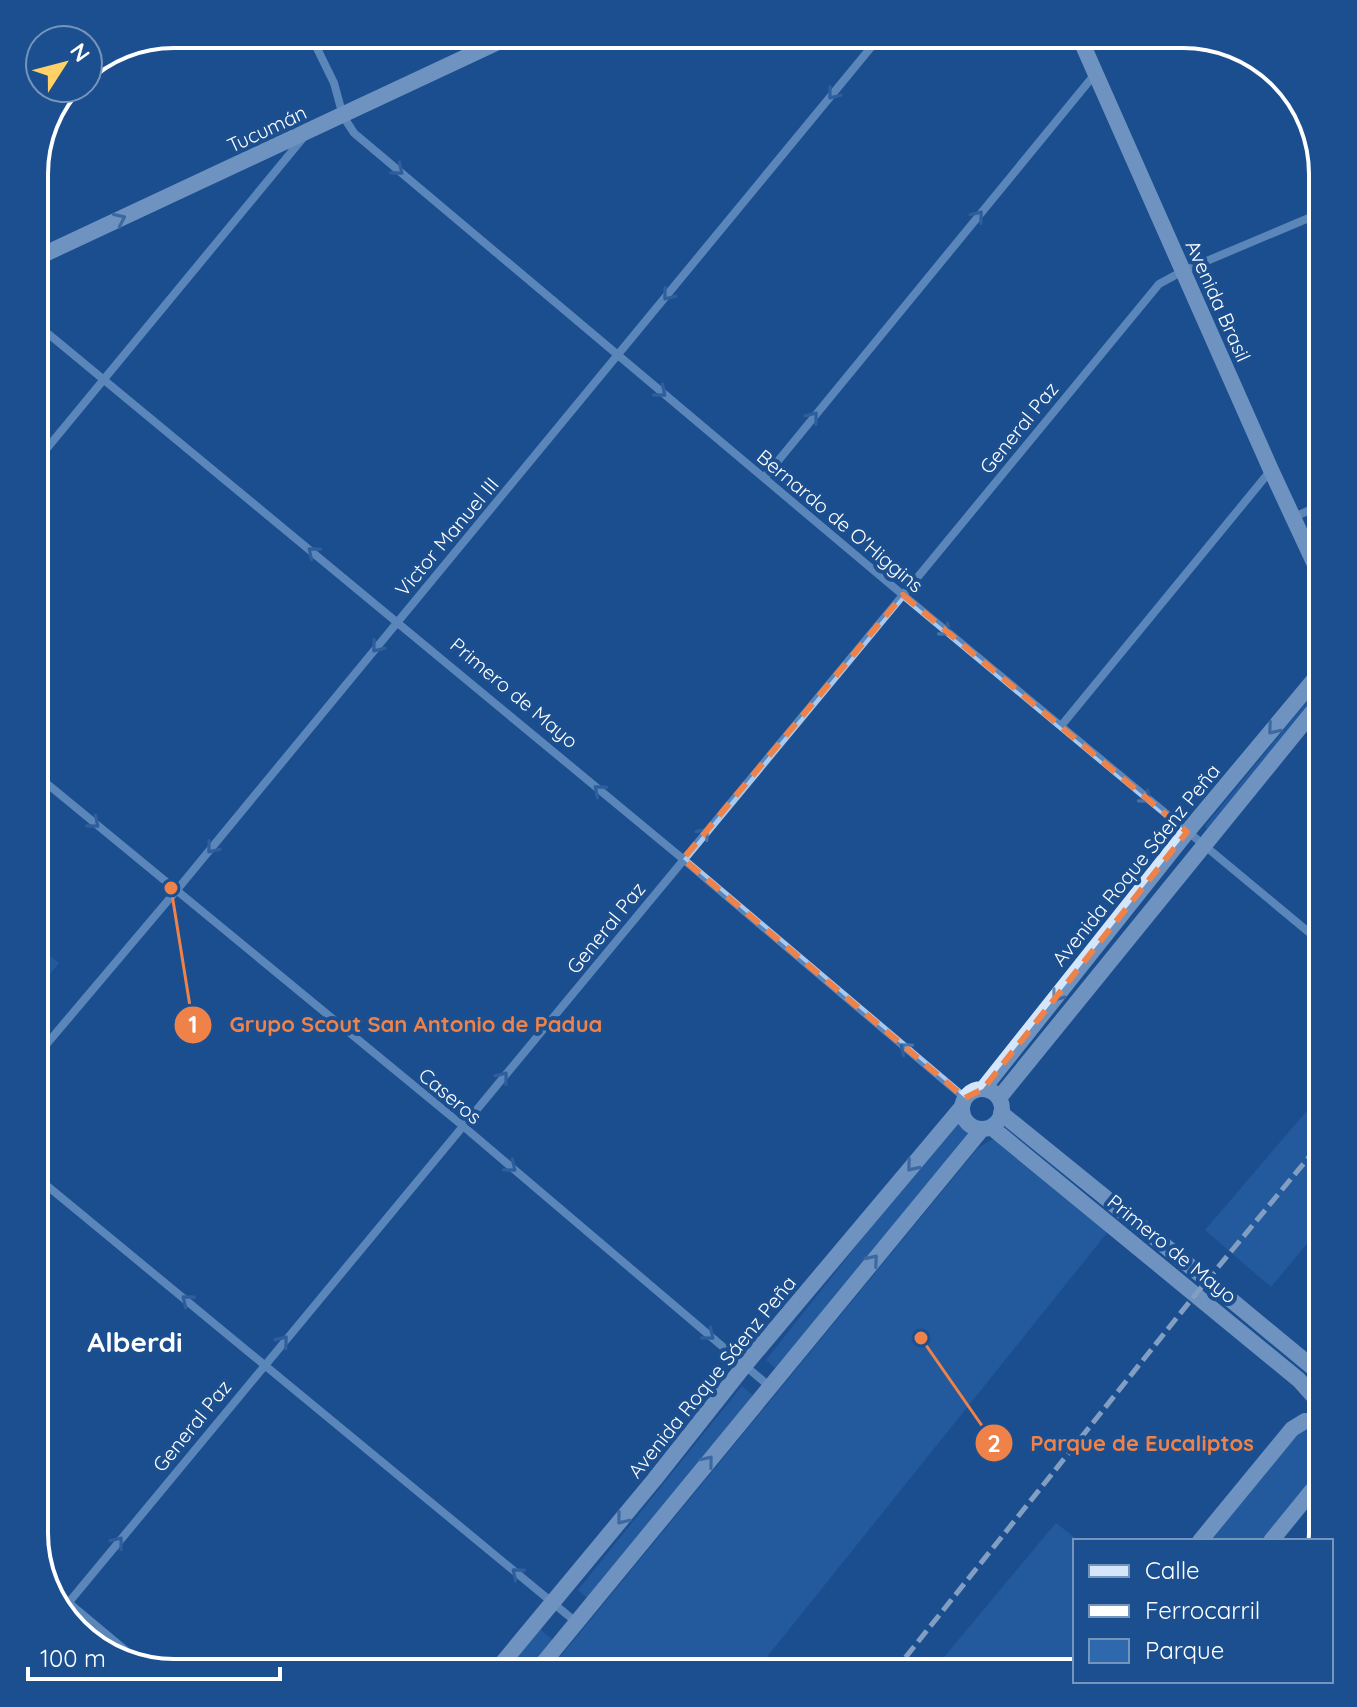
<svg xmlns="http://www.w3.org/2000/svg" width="1357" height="1707" viewBox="0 0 1357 1707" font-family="Quicksand,sans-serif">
	<rect width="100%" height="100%" fill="#1b4f8f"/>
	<path fill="#2e69ad" d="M1315 692 1317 694 1207 829 1205 826Z
		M34 943 59 963 34 993Z
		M1323 1092V1224L1271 1287 1205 1230Z
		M956 1120 971 1133 778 1371 766 1360Z
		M991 1140H1006L1110 1229 754 1673H547L977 1149Z
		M742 1386 756 1398 590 1601 578 1590Z
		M1316 1425 1323 1432V1465L1263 1541H1210L1300 1432 1307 1426Z
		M1056 1523 1079 1541H1075V1668L1071 1673H931Z
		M540 1629 554 1641 528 1673H504Z"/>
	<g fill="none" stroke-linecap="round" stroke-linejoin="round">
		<path stroke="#a9c9ee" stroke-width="8" d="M310 34 334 83 343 116 354 133 903 595 1323 944
			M1083 44 1103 34
			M34 220 49 251
			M34 322 683 859 965 1098
			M34 464 303 138
			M764 478 1095 74
			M1292 518 1323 504
			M1061 726 1271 470
			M34 773 463 1126 769 1386
			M34 1059 176 891 882 34
			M34 1175 576 1622
			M51 1588 142 1664
			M60 1613 903 595 1159 284 1183 271 1323 212"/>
		<path stroke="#d6e6fa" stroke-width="16" d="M1078 34 1271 470 1323 582
			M34 259 515 34
			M962 1109a20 20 0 1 1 40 0a20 20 0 1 1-40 0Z
			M983 1089 1187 832 1323 669
			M999 1098 1323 699
			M1001 1113 1207 1280 1323 1376
			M991 1127 1299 1380 1323 1407
			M1200 1541 1292 1429 1305 1421H1323
			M1271 1541 1323 1477
			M494 1673 654 1480 745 1365 962 1107
			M535 1673 982 1129"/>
		<path stroke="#fff" stroke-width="5" stroke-dasharray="14 6" stroke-linecap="butt" d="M893 1673 1191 1300 1323 1140"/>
	</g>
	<defs><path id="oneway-chevron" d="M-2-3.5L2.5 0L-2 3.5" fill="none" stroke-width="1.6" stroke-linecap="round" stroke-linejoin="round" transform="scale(2)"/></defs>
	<g stroke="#4674ac">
		<use href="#oneway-chevron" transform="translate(833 94) rotate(129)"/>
		<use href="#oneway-chevron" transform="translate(398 170) rotate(40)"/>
		<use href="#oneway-chevron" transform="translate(978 216) rotate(-51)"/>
		<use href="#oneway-chevron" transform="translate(668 295) rotate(129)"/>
		<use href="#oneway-chevron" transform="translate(661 392) rotate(40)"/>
		<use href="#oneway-chevron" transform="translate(813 417) rotate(-51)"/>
		<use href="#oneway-chevron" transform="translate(313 552) rotate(-140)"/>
		<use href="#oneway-chevron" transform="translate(946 631) rotate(40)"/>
		<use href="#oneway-chevron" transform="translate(377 647) rotate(129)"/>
		<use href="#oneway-chevron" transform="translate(599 790) rotate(-140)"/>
		<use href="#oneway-chevron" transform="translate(1146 798) rotate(40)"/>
		<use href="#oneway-chevron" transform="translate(94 823) rotate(40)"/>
		<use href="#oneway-chevron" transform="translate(704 833) rotate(-50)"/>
		<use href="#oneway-chevron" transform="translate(212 848) rotate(129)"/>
		<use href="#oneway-chevron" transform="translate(905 1048) rotate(-140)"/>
		<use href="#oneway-chevron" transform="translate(503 1077) rotate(-51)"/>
		<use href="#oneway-chevron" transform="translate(511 1167) rotate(40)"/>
		<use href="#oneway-chevron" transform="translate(187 1300) rotate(-141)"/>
		<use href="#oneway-chevron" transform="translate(709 1335) rotate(40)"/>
		<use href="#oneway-chevron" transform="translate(283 1341) rotate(-50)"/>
		<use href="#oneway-chevron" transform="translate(118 1542) rotate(-51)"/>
		<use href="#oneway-chevron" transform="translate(517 1573) rotate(-140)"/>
	</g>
	<g stroke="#668bba">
		<use href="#oneway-chevron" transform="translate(120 219) rotate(-25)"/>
		<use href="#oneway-chevron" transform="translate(1273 729) rotate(130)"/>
		<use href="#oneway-chevron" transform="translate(1057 996) rotate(128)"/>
		<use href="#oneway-chevron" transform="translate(912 1166) rotate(130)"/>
		<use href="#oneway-chevron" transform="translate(873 1260) rotate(-50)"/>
		<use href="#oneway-chevron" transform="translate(708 1461) rotate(-51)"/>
		<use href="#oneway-chevron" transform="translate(622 1519) rotate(129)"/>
	</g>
	<path d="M0 0H1357V1707H0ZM903 595 1187 832 983 1089 965 1098 683 859Z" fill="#1b4f8f" fill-opacity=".55" fill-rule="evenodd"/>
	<path fill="none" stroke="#ee8249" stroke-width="6" stroke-dasharray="16 10" stroke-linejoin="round" d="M903 595 1187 832 983 1089 965 1098 683 859Z"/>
	<g text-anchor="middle" stroke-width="8" stroke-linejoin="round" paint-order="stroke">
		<g font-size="20" fill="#fff" stroke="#1b4f8f">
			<text transform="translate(267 129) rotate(-25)" y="7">Tucumán</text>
			<text transform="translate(1218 301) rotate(66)" y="7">Avenida Brasil</text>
			<text transform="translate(1019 428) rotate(-51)" y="7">General Paz</text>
			<text transform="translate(840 521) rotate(40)" y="7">Bernardo de O'Higgins</text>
			<text transform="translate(447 537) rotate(-50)" y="7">Victor Manuel III</text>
			<text transform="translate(514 693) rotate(40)" y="7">Primero de Mayo</text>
			<text transform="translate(1136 865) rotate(-51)" y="7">Avenida Roque Sáenz Peña</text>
			<text transform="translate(606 928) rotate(-51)" y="7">General Paz</text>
			<text transform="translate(450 1096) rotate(40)" y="7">Caseros</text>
			<text transform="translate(1172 1249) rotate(39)" y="7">Primero de Mayo</text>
			<text transform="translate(712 1377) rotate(-51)" y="7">Avenida Roque Sáenz Peña</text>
			<text transform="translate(192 1426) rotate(-51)" y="7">General Paz</text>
		</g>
		<g font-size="28" font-weight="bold" fill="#fff" stroke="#1b4f8f">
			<text x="135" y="1352">Alberdi</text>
		</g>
	</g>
	<path d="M0 0H1357V1707H0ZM174 48H1183A126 126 0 0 1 1309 174V1533A126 126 0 0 1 1183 1659H174A126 126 0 0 1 48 1533V174A126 126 0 0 1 174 48Z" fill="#1b4f8f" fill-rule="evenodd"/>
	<path fill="none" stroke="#fff" stroke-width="4" d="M174 48H1183A126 126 0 0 1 1309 174V1533A126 126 0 0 1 1183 1659H174A126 126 0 0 1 48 1533V174A126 126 0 0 1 174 48Z"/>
	<path fill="none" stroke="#ee8249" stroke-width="3" d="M171 888L193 1025M921 1338L994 1443"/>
	<g fill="#ee8249" stroke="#1b4f8f" stroke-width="3">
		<circle cx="171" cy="888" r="8"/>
		<circle cx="921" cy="1338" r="8"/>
		<circle cx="193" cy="1025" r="20"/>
		<circle cx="994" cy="1443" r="20"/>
	</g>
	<g font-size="24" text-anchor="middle" font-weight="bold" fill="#fff">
		<text x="193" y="1033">1</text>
		<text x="994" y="1452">2</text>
	</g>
	<g font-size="22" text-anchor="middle" font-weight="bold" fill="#ee8249" stroke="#1b4f8f" stroke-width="8" stroke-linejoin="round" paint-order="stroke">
		<text x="416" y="1032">Grupo Scout San Antonio de Padua</text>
		<text x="1142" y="1451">Parque de Eucaliptos</text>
	</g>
	<rect x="1073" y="1539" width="260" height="144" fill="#1b4f8f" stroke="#7695bc" stroke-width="2"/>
	<rect x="1089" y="1565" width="40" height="12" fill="#d6e6fa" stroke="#7695bc" stroke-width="2"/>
	<text x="1145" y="1579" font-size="24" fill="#ffffff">Calle</text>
	<rect x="1089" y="1605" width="40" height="12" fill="#ffffff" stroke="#7695bc" stroke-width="2"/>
	<text x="1145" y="1619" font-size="24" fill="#ffffff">Ferrocarril</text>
	<rect x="1089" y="1639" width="40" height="24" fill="#2e69ad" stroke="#7695bc" stroke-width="2"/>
	<text x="1145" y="1659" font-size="24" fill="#ffffff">Parque</text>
	<g transform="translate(64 64) rotate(54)"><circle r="38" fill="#1b4f8f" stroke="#7695bc" stroke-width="2"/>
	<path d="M0-6L14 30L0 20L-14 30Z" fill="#ffd166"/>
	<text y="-12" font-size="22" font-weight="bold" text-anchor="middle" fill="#ffffff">N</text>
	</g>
	<path d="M28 1667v12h252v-12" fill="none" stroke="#ffffff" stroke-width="4"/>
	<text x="40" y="1667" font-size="24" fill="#ffffff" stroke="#1b4f8f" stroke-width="6" paint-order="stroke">100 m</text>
</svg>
